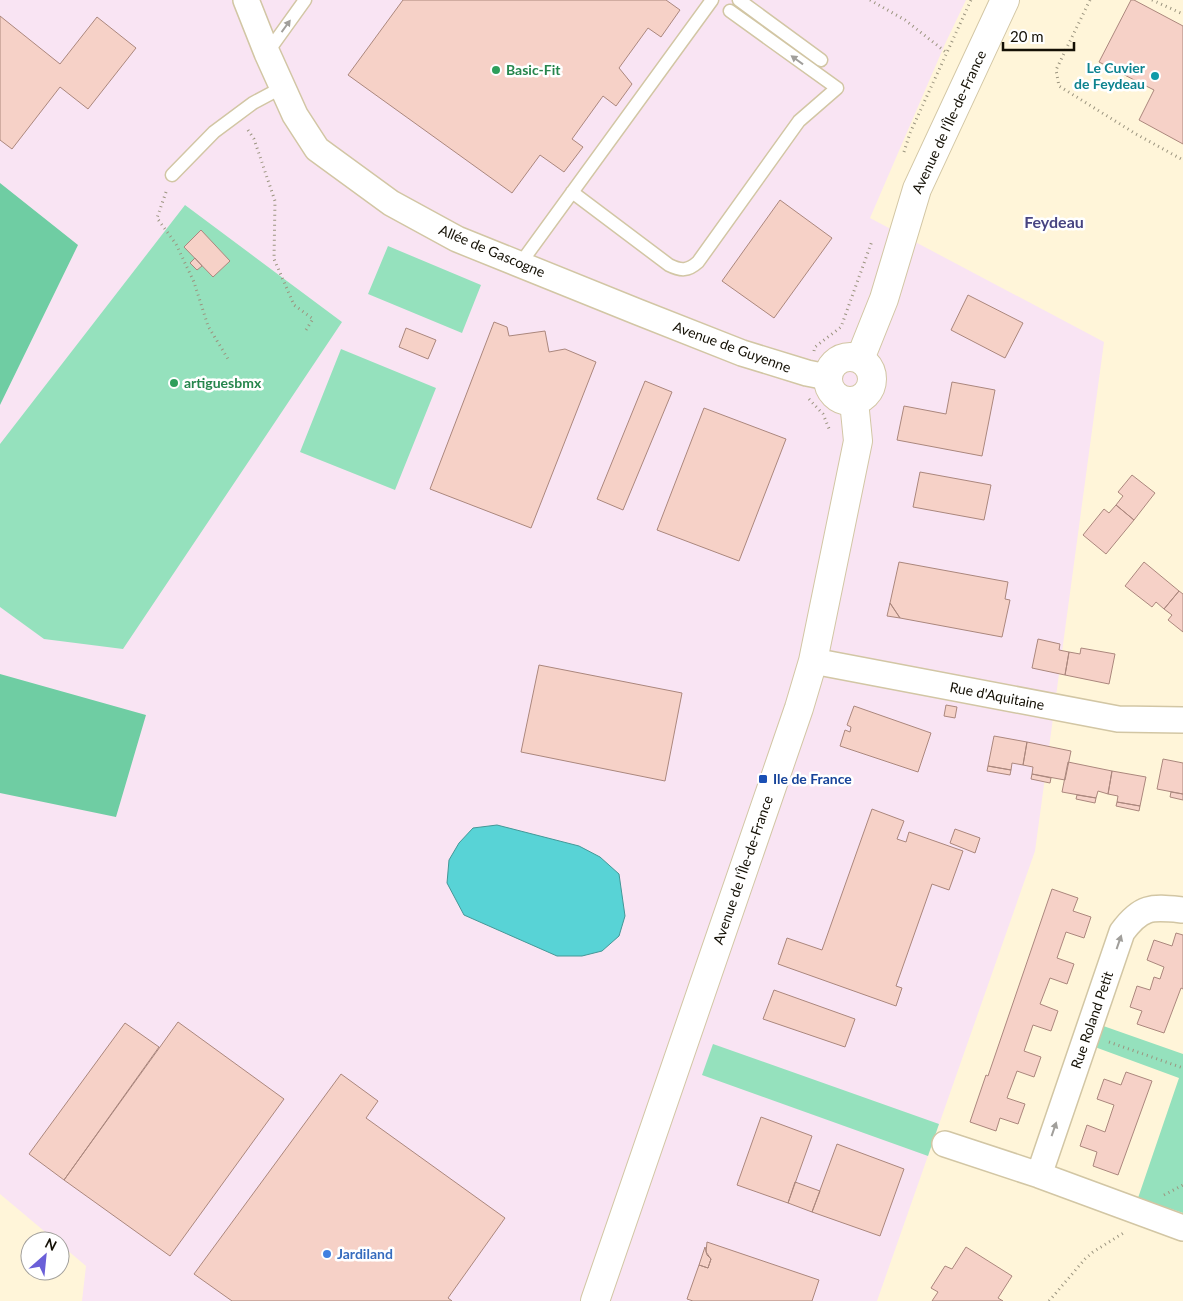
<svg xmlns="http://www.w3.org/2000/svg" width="1183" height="1301" viewBox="0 0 1183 1301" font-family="Lato,sans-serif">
	<rect width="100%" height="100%" fill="#fff5d9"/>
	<path fill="#f9e4f3" d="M0 0H966L945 44 870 218 1104 342 1035 851 877 1301H82L86 1266 60 1244V1241H56L0 1194Z"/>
	<path fill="#95e1bd" d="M185 205 342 322 123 649 44 639 0 607V444Z
		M388 246 481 285 462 333 368 294Z
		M341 349 436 388 395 490 300 452Z
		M1092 1022 1183 1054V1213L1138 1198 1179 1078 1084 1043Z
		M713 1044 939 1124 928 1156 702 1075Z"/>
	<path fill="#6fcda3" d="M0 183 78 245 0 405Z
		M0 674 146 715 116 817 0 793Z"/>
	<path fill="#58d3d6" stroke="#449897" d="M497 825 579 846 600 857 619 874 625 916 619 936 602 951 582 956H557L464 915 447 883 449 860 459 843 473 828Z"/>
	<path fill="#f6d1c7" stroke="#ab877d" d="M403 0H666L680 10 661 37 648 28 619 68 632 84 616 106 603 96 572 139 583 147 564 172 540 155 512 193 348 75Z
		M1131 0H1134L1183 26V144L1139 120 1154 90 1099 62Z
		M0 16 60 64 97 17 136 48 88 109 60 87 12 149 0 140Z
		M780 200 832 238 774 318 722 281Z
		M201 230 230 261 213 277 184 247Z
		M195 258 202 266 197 270 190 263Z
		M968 295 1023 323 1005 358 951 330Z
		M494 322 507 327 509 336 545 331 549 352 565 349 596 362 531 528 430 489Z
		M406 328 436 340 428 359 399 347Z
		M645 381 672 392 623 510 597 499Z
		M952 382 995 390 982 456 897 440 904 406 946 414Z
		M704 408 786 439 739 561 657 530Z
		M920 472 991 485 984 520 913 507Z
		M1132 475 1155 493 1134 520 1116 505 1123 496 1118 492Z
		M1116 505 1134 520 1106 554 1083 535 1104 509 1109 513Z
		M899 562 1008 582 1005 599 1010 600 1002 637 900 618 890 603Z
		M1144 562 1179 591 1164 609 1156 602 1152 607 1125 586Z
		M1179 591 1183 594V632L1168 620 1172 615 1164 609Z
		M890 603 900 618 887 616Z
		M1038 639 1060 644 1059 650 1069 652 1065 675 1032 668Z
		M1081 648 1115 654 1109 684 1065 675 1069 652 1080 654Z
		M539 665 682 693 665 781 521 752Z
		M946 705 957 707 955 718 944 716Z
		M854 706 931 733 918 772 840 746 845 730 850 732 851 727 847 725Z
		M994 736 1027 742 1023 765 1012 763 1011 770 988 766Z
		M1027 742 1071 751 1065 780 1032 774 1033 767 1023 765Z
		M1163 759 1183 763V794L1157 789Z
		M1068 762 1112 771 1108 794 1098 791 1096 798 1062 792Z
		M988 766 1011 770 1010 775 987 771Z
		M1112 771 1146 777 1140 806 1117 802 1118 796 1108 794Z
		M1032 774 1051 778 1050 783 1031 779Z
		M1171 792 1183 794V800L1170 797Z
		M1077 795 1096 798 1095 803 1076 799Z
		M1117 802 1140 806 1139 811 1116 806Z
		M872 809 904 821 897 839 906 842 909 832 963 851 949 890 932 884 896 986 902 988 896 1006 778 964 787 938 822 950Z
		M955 829 980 838 975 853 950 843Z
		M1052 889 1078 898 1073 911 1091 917 1084 938 1066 932 1057 958 1074 964 1067 984 1050 978 1040 1004 1058 1011 1051 1031 1033 1025 1024 1051 1041 1057 1034 1077 1017 1071 1007 1098 1025 1104 1018 1124 1000 1118 996 1131 970 1122 986 1075 988 1076Z
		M1176 933 1183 935V989L1181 988 1164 1033 1137 1024 1142 1011 1130 1007 1137 986 1150 990 1154 977 1160 979 1164 967 1147 960 1154 940 1172 946Z
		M774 990 855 1019 845 1047 763 1019Z
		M178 1022 284 1099 170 1256 64 1180Z
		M125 1023 159 1047 64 1180 29 1154Z
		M1126 1072 1152 1081 1118 1175 1093 1166 1097 1152 1080 1146 1087 1125 1105 1132 1114 1105 1097 1099 1104 1079 1121 1085Z
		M341 1074 378 1101 366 1118 505 1218 448 1298 452 1301H232L194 1274Z
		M761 1117 812 1136 788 1203 737 1185Z
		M837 1144 904 1169 880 1236 812 1212Z
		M795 1182 820 1191 812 1212 788 1203Z
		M707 1242 819 1280 812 1301H693L687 1299 699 1265 708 1268 711 1259 706 1252Z
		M705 1247 707 1255 711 1259 708 1268 699 1265Z
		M966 1247 1012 1276 998 1298 1003 1301H932L938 1292 931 1288 945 1266 952 1269Z"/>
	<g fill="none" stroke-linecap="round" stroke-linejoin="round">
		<g stroke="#d2c6a4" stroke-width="15">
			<path id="lane" d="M739 0 821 60
				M267 53 305 0
				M172 175 214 132 253 103 283 87
				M572 192 669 265C681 271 688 271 698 262L799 121 837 88 730 11
				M520 264 712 0"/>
		</g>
		<g stroke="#d2c6a4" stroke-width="28">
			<path id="street" d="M246 0 267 53 295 115 317 149 391 203 457 239 638 312 742 353 807 373 827 377
				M813 661 1118 719 1183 720
				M945 1144 1039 1175 1183 1228
				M1039 1175 1122 932C1142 905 1152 907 1183 910"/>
		</g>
		<g stroke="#d2c6a4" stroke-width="30">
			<path id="secondary" d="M828 379a22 22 0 1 1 44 0a22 22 0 1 1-44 0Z
				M860 359 884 299 917 189 1005 0
				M595 1301 799 708 813 661 858 441 854 401"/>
		</g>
		<path stroke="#9b947f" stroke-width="3" stroke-dasharray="1 4" stroke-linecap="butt" d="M870 0 905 20 947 53
			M1090 0 1056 70 1059 86 1136 134 1183 160
			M1152 0 1183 14
			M248 130 254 139 275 201 274 259 294 305 313 319 304 333
			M904 152 910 133 971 0
			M166 192 157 218 176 244 194 282 208 326 228 359
			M814 351 815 347 841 327 872 241
			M809 399 823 414 830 431
			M1109 1042 1183 1068
			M1164 1195 1183 1185
			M1049 1301 1085 1259 1093 1252 1125 1232"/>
		<use href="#lane" stroke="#fff" stroke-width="12"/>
		<use href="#street" stroke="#fff" stroke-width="25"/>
		<use href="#secondary" stroke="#fff" stroke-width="28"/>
	</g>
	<defs><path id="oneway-solid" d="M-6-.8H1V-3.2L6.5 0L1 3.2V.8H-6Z" transform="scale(1.25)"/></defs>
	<g fill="#a19f9b">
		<use href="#oneway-solid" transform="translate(286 26) rotate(-54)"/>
		<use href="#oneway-solid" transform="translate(797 60) rotate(-144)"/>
		<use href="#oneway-solid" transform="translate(1119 942) rotate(-71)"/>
		<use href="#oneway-solid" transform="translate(1054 1129) rotate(-71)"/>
	</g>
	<g fill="#2e9e5b" stroke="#fff" stroke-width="2">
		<circle cx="496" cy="70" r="5"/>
		<circle cx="174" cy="383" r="5"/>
	</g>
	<circle fill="#0f9aa8" stroke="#fff" stroke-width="2" cx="1155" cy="76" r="5"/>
	<rect fill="#1a4fb4" stroke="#fff" stroke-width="2" x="758" y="774" width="10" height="10" rx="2.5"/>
	<circle fill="#3f7fe0" stroke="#fff" stroke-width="2" cx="327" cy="1254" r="5"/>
	<g text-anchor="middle" stroke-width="5" stroke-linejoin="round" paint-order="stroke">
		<g font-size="14" font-weight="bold" fill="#0d838f" stroke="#fff" text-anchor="end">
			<text x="1145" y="73">Le Cuvier<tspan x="1145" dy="16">de Feydeau</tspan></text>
		</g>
		<g font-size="14" font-weight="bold" fill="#27864d" stroke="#fff" text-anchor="start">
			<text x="506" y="75">Basic-Fit</text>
			<text x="184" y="388">artiguesbmx</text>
		</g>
		<g font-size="14" fill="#141005" stroke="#fff">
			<text transform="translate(949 122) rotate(-65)" y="5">Avenue de l'Île-de-France</text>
			<text transform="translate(492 251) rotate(23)" y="5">Allée de Gascogne</text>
			<text transform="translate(732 347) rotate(20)" y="5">Avenue de Guyenne</text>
			<text transform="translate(997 696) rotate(11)" y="5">Rue d'Aquitaine</text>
			<text transform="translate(743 870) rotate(-71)" y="5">Avenue de l'Île-de-France</text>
			<text transform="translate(1092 1020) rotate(-71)" y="5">Rue Roland Petit</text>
		</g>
		<g font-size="14" font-weight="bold" fill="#164399" stroke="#fff" text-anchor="start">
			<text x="773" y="784">Ile de France</text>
		</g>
		<g font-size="14" font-weight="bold" fill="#366cbe" stroke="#fff" text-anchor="start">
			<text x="337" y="1259">Jardiland</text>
		</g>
		<g font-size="16" font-weight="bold" fill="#474481" stroke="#fff">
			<text x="1054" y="228">Feydeau</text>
		</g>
	</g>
	<g transform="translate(45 1256) rotate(27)"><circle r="24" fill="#ffffff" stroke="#a19f9b"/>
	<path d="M0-4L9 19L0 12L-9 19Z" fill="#6a5fd8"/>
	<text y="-8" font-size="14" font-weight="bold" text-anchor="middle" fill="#141005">N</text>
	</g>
	<path d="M1003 42v8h71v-8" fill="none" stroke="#141005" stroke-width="2.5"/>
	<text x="1010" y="42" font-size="15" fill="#141005" stroke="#ffffff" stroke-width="4" paint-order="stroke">20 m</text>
</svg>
